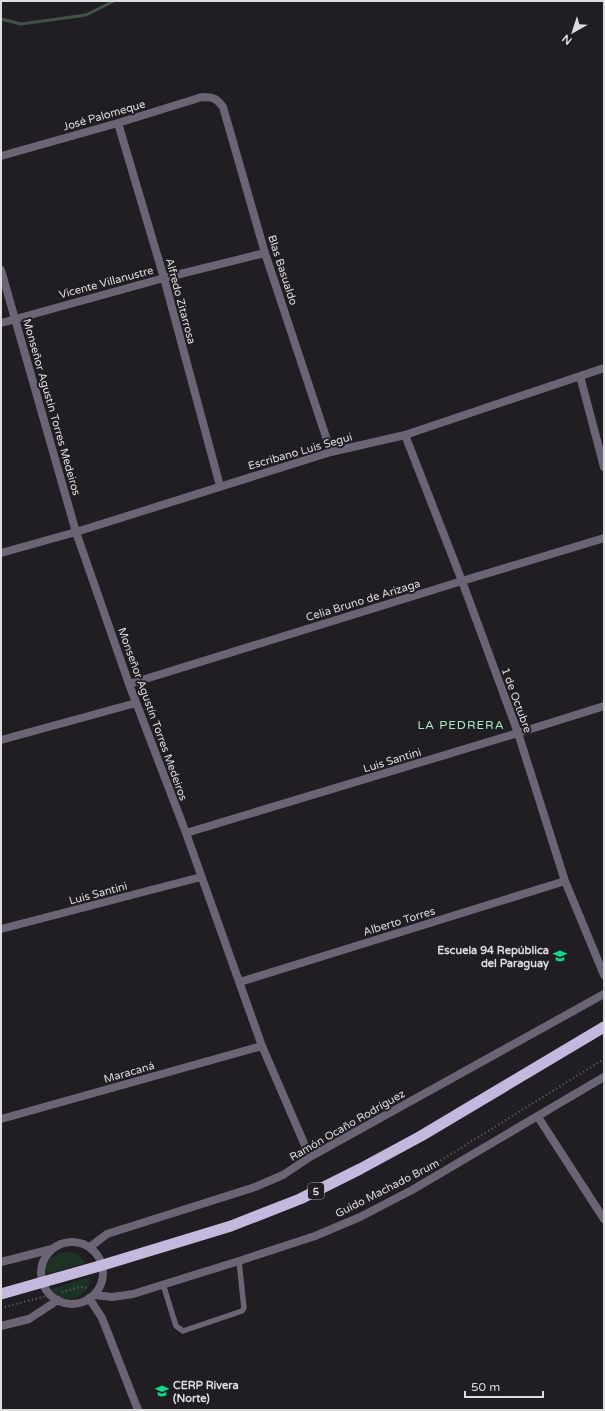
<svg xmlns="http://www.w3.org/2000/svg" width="605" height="1411" viewBox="0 0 605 1411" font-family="'Varela Round',sans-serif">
	<rect width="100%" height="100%" fill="#201e23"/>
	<path fill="#1b3225" d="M63 1252C74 1252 79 1253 85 1263L46 1274C44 1261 51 1256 63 1252Z
		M90 1277C89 1280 90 1284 88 1286 82 1301 59 1303 52 1289Z"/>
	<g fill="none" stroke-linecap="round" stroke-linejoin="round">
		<path stroke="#425248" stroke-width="3" d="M1 19 21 24 86 15 114 1"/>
		<path stroke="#6c6a6e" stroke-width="2" stroke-dasharray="1 3" stroke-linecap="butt" d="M427 1169 604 1059
			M62 1292 80 1287 89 1288
			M1 1308 46 1296"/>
		<path stroke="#6a6475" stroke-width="5.5" d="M163 1284 176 1326 183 1331 242 1311 244 1308 239 1261"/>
		<path stroke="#6a6475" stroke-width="8" d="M118 123 164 278 220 486
			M1 156 118 123 202 97C214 97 216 98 223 107L265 253 331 452
			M1 270 76 532 129 684 186 833 262 1046 310 1157
			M1 323 164 278 265 253
			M580 376 604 467
			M405 435 462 581 518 733 565 881 604 975
			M1 553 76 532 331 452 405 435 604 368
			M129 684 462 581 604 538
			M1 740 136 703
			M186 833 518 733 604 706
			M1 929 201 877
			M240 982 565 881
			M538 1117 604 1219
			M1 1119 262 1046
			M41 1273a31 31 0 1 1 62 0a31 31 0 1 1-62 0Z
			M90 1247 107 1234 255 1187 283 1175 310 1157 604 994
			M1 1262 52 1249
			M95 1295 112 1297 133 1294 239 1261 315 1236 360 1217 412 1190 604 1077
			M89 1298 102 1318 138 1410
			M1 1326 29 1319 58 1300"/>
		<path stroke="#c5b8de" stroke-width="11" d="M1 1294 103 1265 231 1226 300 1199 360 1169 421 1136 604 1027"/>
	</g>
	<defs>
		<g id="school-bare" transform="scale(1.08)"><path d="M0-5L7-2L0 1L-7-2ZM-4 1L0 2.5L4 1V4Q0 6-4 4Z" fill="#12d98a" stroke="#201e23" stroke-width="2.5" paint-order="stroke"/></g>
		<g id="university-bare" transform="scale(1.08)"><path d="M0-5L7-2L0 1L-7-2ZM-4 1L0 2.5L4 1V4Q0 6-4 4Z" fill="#12d98a" stroke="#201e23" stroke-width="2.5" paint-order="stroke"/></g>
	</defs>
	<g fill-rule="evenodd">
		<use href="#school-bare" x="560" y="956"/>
		<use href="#university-bare" x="162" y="1391"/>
	</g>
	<g text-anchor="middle" stroke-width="4" stroke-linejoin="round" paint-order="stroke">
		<rect fill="#201e23" stroke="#a4a3a7" stroke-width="1" x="308" y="1183" width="16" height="16" rx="3"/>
		<g font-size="10" font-weight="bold" fill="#dddcdf">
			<text x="316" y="1195">5</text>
		</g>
		<g font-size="11" fill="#dddcdf" stroke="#201e23">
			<text transform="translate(104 115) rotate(-16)" y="4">José Palomeque</text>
			<text transform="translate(283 270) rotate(72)" y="4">Blas Basualdo</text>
			<text transform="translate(106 282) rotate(-15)" y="4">Vicente Villanustre</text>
			<text transform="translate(181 301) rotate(75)" y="4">Alfredo Zitarrosa</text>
			<text transform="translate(52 407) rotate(74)" y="4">Monseñor Agustín Torres Medeiros</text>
			<text transform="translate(300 451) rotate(-16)" y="4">Escribano Luis Segui</text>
			<text transform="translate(363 600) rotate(-17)" y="4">Celia Bruno de Arizaga</text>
			<text transform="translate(517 700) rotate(70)" y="4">1 de Octubre</text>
			<text transform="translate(153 714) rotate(70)" y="4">Monseñor Agustín Torres Medeiros</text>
			<text transform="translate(392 760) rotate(-17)" y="4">Luis Santini</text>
			<text transform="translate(98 893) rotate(-15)" y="4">Luis Santini</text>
			<text transform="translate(399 921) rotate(-17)" y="4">Alberto Torres</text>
			<text transform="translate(129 1072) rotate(-16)" y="4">Maracaná</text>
			<text transform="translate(347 1125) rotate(-30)" y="4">Ramón Ocaño Rodríguez</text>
			<text transform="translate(387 1188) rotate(-27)" y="4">Guido Machado Brum</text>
		</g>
		<g font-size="11" font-weight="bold" fill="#dddcdf" stroke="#201e23" text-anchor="end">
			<text x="549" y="954">Escuela 94 República<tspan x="549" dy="13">del Paraguay</tspan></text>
			<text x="173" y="1389" text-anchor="start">CERP Rivera<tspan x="173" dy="13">(Norte)</tspan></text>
		</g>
		<g font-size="12" letter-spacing="1" fill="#9fedc0" stroke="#201e23">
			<text x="461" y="729">LA PEDRERA</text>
		</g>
	</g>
	<rect width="605" height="1411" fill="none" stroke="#dddcdf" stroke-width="4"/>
	<g transform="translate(573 32) rotate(219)" stroke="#201e23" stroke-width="3" paint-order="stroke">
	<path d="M0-3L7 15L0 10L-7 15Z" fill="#dddcdf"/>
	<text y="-6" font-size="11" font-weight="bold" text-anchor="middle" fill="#dddcdf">N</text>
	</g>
	<path d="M465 1391v6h78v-6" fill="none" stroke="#dddcdf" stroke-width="2"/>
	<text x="471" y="1391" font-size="12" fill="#dddcdf" stroke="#201e23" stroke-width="3" paint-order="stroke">50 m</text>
</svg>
